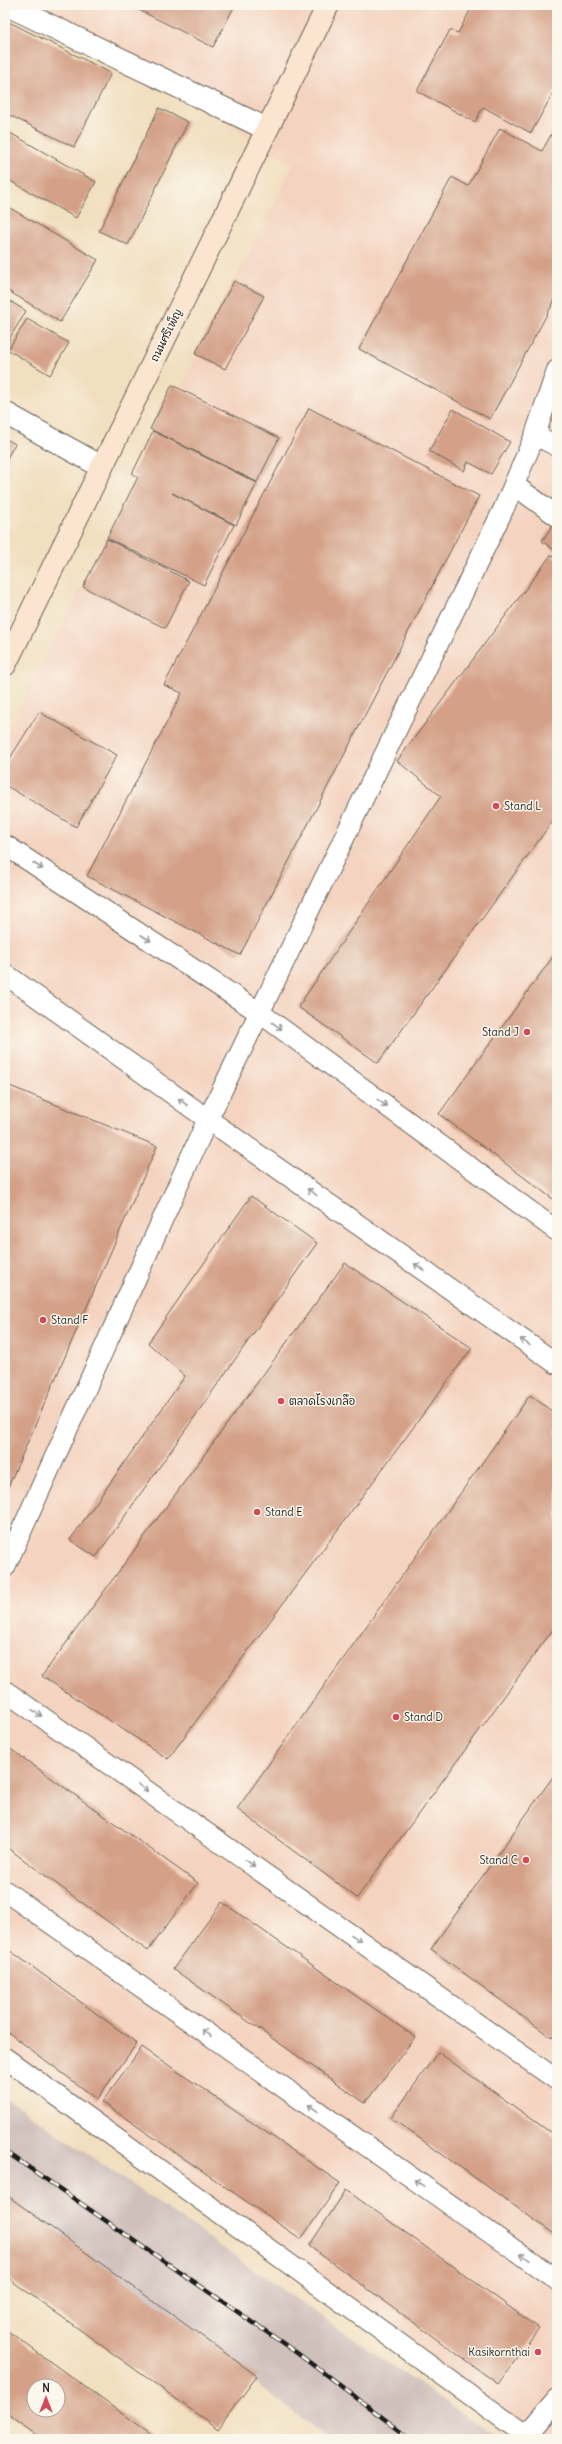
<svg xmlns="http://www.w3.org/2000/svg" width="562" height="2444" viewBox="0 0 562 2444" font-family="Delius,'Playpen Sans Thai',sans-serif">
	<rect width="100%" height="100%" fill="#fbf7ec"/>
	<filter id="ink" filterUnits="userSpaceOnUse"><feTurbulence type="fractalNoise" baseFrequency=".025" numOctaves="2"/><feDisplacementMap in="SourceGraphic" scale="8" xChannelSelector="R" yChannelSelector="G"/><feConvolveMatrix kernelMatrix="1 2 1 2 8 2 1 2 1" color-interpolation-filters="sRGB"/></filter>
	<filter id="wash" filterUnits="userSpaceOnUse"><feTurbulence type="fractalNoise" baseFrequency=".012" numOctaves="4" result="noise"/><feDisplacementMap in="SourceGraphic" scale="16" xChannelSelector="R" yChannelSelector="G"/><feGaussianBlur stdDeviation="0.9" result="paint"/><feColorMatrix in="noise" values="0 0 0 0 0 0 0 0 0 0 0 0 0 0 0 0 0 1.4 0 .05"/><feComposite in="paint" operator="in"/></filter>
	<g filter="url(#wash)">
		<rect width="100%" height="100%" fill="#f2dfc0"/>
		<path fill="#f4d3c0" d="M46 5H557V2439H526L5 2065V737L293 165Z"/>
		<path fill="#d0c0bc" d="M5 2097 498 2439H329L5 2195Z"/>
		<g id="blocks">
			<path fill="#d4a188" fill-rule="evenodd" d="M129 5H235L213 47Z
				M473 5H557V86L531 133 483 107 475 122 417 91 450 30 458 33Z
				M5 20 111 73 74 147 5 113Z
				M159 108 188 122 128 245 99 231Z
				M557 124V296L490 419 359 349 452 177 468 186 500 128 542 151Z
				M5 130 96 182 76 218 5 178Z
				M5 205 98 260 60 322 5 289Z
				M234 281 264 296 225 369 195 354Z
				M5 298 26 311 5 346Z
				M27 319 69 343 50 375 8 350Z
				M172 385 279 438 257 482 150 429Z
				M557 402V419L550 415Z
				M309 408 479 496 240 955 87 876 182 693 164 685Z
				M453 409 510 442 491 474 468 462 464 471 429 451Z
				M153 431 257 483 236 525 172 493 234 525 204 585 107 538 138 477 132 474Z
				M5 438 15 444 5 461Z
				M557 519V552L542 541Z
				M107 539 189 581 165 628 83 587Z
				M551 555 557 559V815L378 1063 298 1007 441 796 397 761Z
				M39 712 117 755 76 827 5 785V766Z
				M557 951V1202L439 1114Z
				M5 1084 157 1146 5 1494Z
				M251 1196 317 1243 96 1557 70 1540 185 1376 148 1343Z
				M345 1263 472 1348 168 1759 42 1676Z
				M530 1395 557 1415V1624L357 1898 237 1809Z
				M5 1745 198 1883 148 1951 5 1846Z
				M557 1771V2031L552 2038 431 1949Z
				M222 1902 415 2037 365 2103 173 1969Z
				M5 1947 137 2043 97 2099 5 2030Z
				M142 2047 340 2183 301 2239 102 2102Z
				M438 2052 557 2137V2236L391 2118Z
				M346 2190 539 2328 498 2384 309 2246Z
				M5 2194 257 2376 218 2429 5 2276Z
				M5 2329 157 2439H43L5 2412ZM34 2386H58V2410H34Z"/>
		</g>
	</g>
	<g filter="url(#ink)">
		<use href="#blocks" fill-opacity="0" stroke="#676055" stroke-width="1"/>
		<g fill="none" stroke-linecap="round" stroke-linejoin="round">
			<g stroke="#676055" stroke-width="22">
				<path id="service" d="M535 435 557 446
					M514 485 557 516
					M5 845 260 1013 557 1231
					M5 974 206 1118 557 1364
					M5 1567 208 1119 504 508 535 435 557 370
					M5 1691 557 2080
					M5 1891 557 2280
					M5 2058 531 2439"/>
			</g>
			<g stroke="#676055" stroke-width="24">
				<path id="minor" d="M7 5 267 129
					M5 413 102 467
					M524 2439 557 2400"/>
			</g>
			<g stroke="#676055" stroke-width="24">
				<path id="secondary" d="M5 665 328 5"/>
			</g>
			<use href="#service" stroke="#fff" stroke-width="20"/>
			<use href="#minor" stroke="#fff" stroke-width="22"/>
			<use href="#secondary" stroke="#fce5d0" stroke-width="22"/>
			<g stroke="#1c1c1c" stroke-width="4.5">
				<path id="rail" d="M5 2151 297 2353 411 2439"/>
			</g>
			<use href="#rail" stroke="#fbf7ec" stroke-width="3" stroke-dasharray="9" stroke-linecap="butt"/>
		</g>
		<defs><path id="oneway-shaft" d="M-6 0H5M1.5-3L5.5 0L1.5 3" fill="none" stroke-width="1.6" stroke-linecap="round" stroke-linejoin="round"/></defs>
		<g stroke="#999">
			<use href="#oneway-shaft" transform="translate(38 866) rotate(33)"/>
			<use href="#oneway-shaft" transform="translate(146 938) rotate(33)"/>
			<use href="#oneway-shaft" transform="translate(277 1026) rotate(36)"/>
			<use href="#oneway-shaft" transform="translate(183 1102) rotate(-144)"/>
			<use href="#oneway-shaft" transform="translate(382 1103) rotate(36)"/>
			<use href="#oneway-shaft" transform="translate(312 1192) rotate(-145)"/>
			<use href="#oneway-shaft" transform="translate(419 1267) rotate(-145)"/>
			<use href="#oneway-shaft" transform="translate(525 1342) rotate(-145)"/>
			<use href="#oneway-shaft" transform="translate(37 1713) rotate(35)"/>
			<use href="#oneway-shaft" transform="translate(143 1788) rotate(35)"/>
			<use href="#oneway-shaft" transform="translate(250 1863) rotate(35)"/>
			<use href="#oneway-shaft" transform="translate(356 1938) rotate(35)"/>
			<use href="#oneway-shaft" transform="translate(206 2033) rotate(-145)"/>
			<use href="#oneway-shaft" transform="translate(313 2108) rotate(-145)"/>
			<use href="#oneway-shaft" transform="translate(419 2183) rotate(-145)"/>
			<use href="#oneway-shaft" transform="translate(525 2257) rotate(-145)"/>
		</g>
	</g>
	<g fill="#d1495b" stroke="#fbf7ec" stroke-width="1.5">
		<circle cx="496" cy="806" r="4"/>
		<circle cx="527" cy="1032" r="4"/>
		<circle cx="43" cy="1320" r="4"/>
		<circle cx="281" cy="1401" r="4"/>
		<circle cx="257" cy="1512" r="4"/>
		<circle cx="396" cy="1717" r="4"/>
		<circle cx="526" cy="1860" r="4"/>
		<circle cx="538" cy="2352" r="4"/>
	</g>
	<g text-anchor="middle" stroke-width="3" stroke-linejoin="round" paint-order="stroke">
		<g font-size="11" fill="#1c1c1c" stroke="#fbf7ec">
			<text transform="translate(166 335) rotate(-64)" y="4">ถนนศรีเพ็ญ</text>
		</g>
		<g font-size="11" fill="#1c1c1c" stroke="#fbf7ec" text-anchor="start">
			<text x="504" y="810">Stand L</text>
			<text x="519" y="1036" text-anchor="end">Stand J</text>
			<text x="51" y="1324">Stand F</text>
			<text x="289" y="1405">ตลาดโรงเกลือ</text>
			<text x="265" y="1516">Stand E</text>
			<text x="404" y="1721">Stand D</text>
			<text x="518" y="1864" text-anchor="end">Stand C</text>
			<text x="530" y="2356" text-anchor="end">Kasikornthai</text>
		</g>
	</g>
	<rect width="562" height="2444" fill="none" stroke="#fbf7ec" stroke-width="20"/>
	<g transform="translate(46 2398)"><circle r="19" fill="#fbf7ec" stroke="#a29f99"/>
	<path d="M0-3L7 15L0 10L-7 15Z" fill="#d1495b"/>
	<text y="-6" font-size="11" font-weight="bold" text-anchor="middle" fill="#1c1c1c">N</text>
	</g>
</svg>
